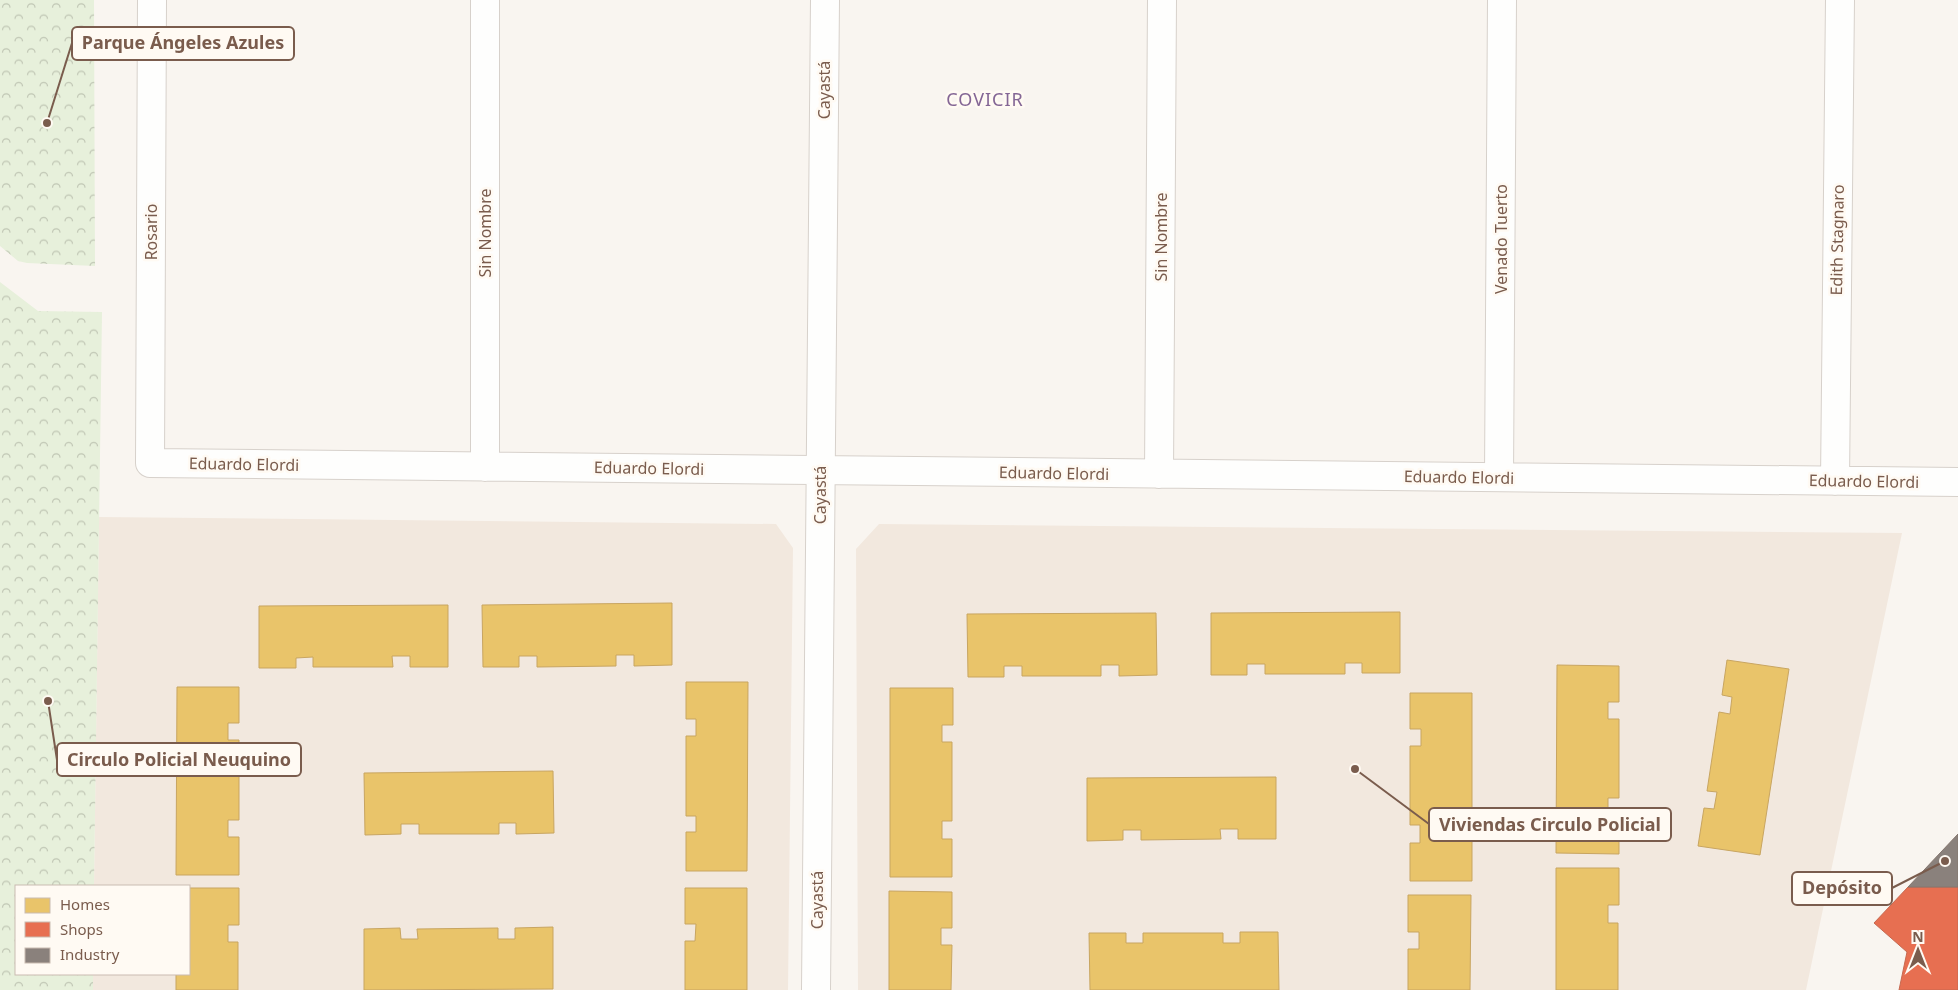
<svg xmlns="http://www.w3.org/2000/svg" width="1958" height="990" viewBox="0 0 1958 990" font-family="'Noto Sans',sans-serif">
	<defs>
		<pattern id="park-crowns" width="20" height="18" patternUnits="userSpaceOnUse" patternTransform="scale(1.25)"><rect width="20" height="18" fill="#e7f0db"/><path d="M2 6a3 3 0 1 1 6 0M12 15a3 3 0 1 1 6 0" fill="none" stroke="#c0c6b4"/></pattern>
	</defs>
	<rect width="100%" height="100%" fill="#f9f5f0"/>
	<path fill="#f2e8de" d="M99 517 776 524 793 548 788 990H93V974H189V886H94Z
		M879 524 1902 533 1806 990H858L856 549Z"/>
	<path fill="url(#park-crowns)" d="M0 0H94L95 266 27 263 18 261 0 246Z
		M0 282 38 311 102 312 94 886H16V974H93V990H0Z"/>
	<path fill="#e9c46a" stroke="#c8a561" d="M672 603V665L634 666V655H616V666L537 667V656H519V667H483L482 605Z
		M448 605V667H410V656H392L393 667H313V657L296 658V668H259V606Z
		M1400 612V673H1362V663H1345V674H1265V664H1247V675H1211V613Z
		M1156 613 1157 675 1119 676V665H1101V676H1022V666H1004V677H968L967 614Z
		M1727 660 1789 669 1760 855 1698 846 1704 808 1714 809 1717 792 1707 791 1719 712 1730 714 1732 697 1722 695Z
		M1557 665 1619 666V702H1608V719H1619V798H1608V816H1619V854L1556 853Z
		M686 682H748L747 871H686V832H696V816H686V736H696V719H686Z
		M177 687H239V723H228V740H239V820H228V837H239V875H176Z
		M890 688H953V725H942V742H952V821H942V839H952V877H890Z
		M1410 693H1472V881H1410V843H1420V825H1410V746H1421V729H1410Z
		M553 771 554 833 516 834V823H499V834H419V824H401V834L365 835 364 773Z
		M1276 777V839H1238V829H1220L1221 839 1141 840V830H1123V840L1087 841V778Z
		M1556 868H1619V905H1608V923H1618V990H1556Z
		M189 888H239V925H228V942H238V990H176V974H189Z
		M685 888H747V990H685V941H695L696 924H685Z
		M889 891 952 892V928H941V945H952L951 990H889Z
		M1408 895H1471L1470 990H1408V949H1419V932H1408Z
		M553 927V989L364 990V929L400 928 401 939H418L417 929 498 928V939H515V928Z
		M1240 932H1278L1279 990H1090L1089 933H1126V943H1143V933H1223V943H1240Z"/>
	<path fill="#e76f51" stroke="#c66950" d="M1908 887H1958V990H1899L1907 952 1874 923Z"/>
	<path fill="#8a817c" stroke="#85766e" d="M1958 834V887H1908Z"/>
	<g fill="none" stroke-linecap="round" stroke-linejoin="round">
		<g stroke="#d7d1cb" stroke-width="30">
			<path id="street" d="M152 0 150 463 1958 482
				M485 467V0
				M1159 474 1162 0
				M1499 477 1502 0
				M1835 481 1840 0
				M816 990 825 0"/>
		</g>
		<use href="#street" stroke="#fefefd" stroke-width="28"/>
	</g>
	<g text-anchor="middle" stroke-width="5" stroke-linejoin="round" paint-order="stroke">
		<g font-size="16" fill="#7a5c4d" stroke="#fffaf3">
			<text transform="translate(824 90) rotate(-90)" y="6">Cayastá</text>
			<text transform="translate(151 232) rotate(-90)" y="6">Rosario</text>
			<text transform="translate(485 233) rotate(-90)" y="6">Sin Nombre</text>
			<text transform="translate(1161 237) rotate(-90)" y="6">Sin Nombre</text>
			<text transform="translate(1501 239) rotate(-90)" y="6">Venado Tuerto</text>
			<text transform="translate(1837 240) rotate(-89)" y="6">Edith Stagnaro</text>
			<text transform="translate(244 464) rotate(1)" y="6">Eduardo Elordi</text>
			<text transform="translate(649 468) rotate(1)" y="6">Eduardo Elordi</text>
			<text transform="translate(1054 473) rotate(1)" y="6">Eduardo Elordi</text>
			<text transform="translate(1459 477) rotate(1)" y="6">Eduardo Elordi</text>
			<text transform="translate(1864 481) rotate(1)" y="6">Eduardo Elordi</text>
			<text transform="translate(820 495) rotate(-90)" y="6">Cayastá</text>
			<text transform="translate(817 900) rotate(-90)" y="6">Cayastá</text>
		</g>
		<g font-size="18" letter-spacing="1" fill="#846695" stroke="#fffaf3">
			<text x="985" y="106">COVICIR</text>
		</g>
	</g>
	<path fill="none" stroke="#7a5c4d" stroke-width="2" d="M47 123L72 43M48 701L57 760M1355 769L1429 824M1945 861L1892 888"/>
	<g fill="#7a5c4d" stroke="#fffaf3" stroke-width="2">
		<circle cx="47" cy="123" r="5"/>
		<circle cx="48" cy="701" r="5"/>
		<circle cx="1355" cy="769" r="5"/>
		<circle cx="1945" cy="861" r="5"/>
	</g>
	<g fill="#fffaf3" stroke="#7a5c4d" stroke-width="2">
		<rect x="72" y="27" width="222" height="33" rx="5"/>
		<rect x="57" y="743" width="244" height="33" rx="5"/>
		<rect x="1429" y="808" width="242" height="33" rx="5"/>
		<rect x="1792" y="872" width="100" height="33" rx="5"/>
	</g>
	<g font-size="18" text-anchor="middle" font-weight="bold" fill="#7a5c4d">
		<text x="183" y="49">Parque Ángeles Azules</text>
		<text x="179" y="766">Circulo Policial Neuquino</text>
		<text x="1550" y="831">Viviendas Circulo Policial</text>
		<text x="1842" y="894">Depósito</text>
	</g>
	<rect x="15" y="885" width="175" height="90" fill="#fffaf3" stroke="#cabbb1"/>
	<rect x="25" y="898" width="25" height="15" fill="#e9c46a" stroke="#cabbb1"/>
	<text x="60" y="910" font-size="15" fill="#7a5c4d">Homes</text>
	<rect x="25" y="922" width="25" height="15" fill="#e76f51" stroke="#cabbb1"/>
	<text x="60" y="935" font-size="15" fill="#7a5c4d">Shops</text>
	<rect x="25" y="948" width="25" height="15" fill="#8a817c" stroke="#cabbb1"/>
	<text x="60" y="960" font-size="15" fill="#7a5c4d">Industry</text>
	<g transform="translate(1918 950)" stroke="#fffaf3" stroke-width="4" paint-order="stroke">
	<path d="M0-4L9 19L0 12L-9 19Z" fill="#7a5c4d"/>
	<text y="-8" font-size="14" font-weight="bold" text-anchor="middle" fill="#7a5c4d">N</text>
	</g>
</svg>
